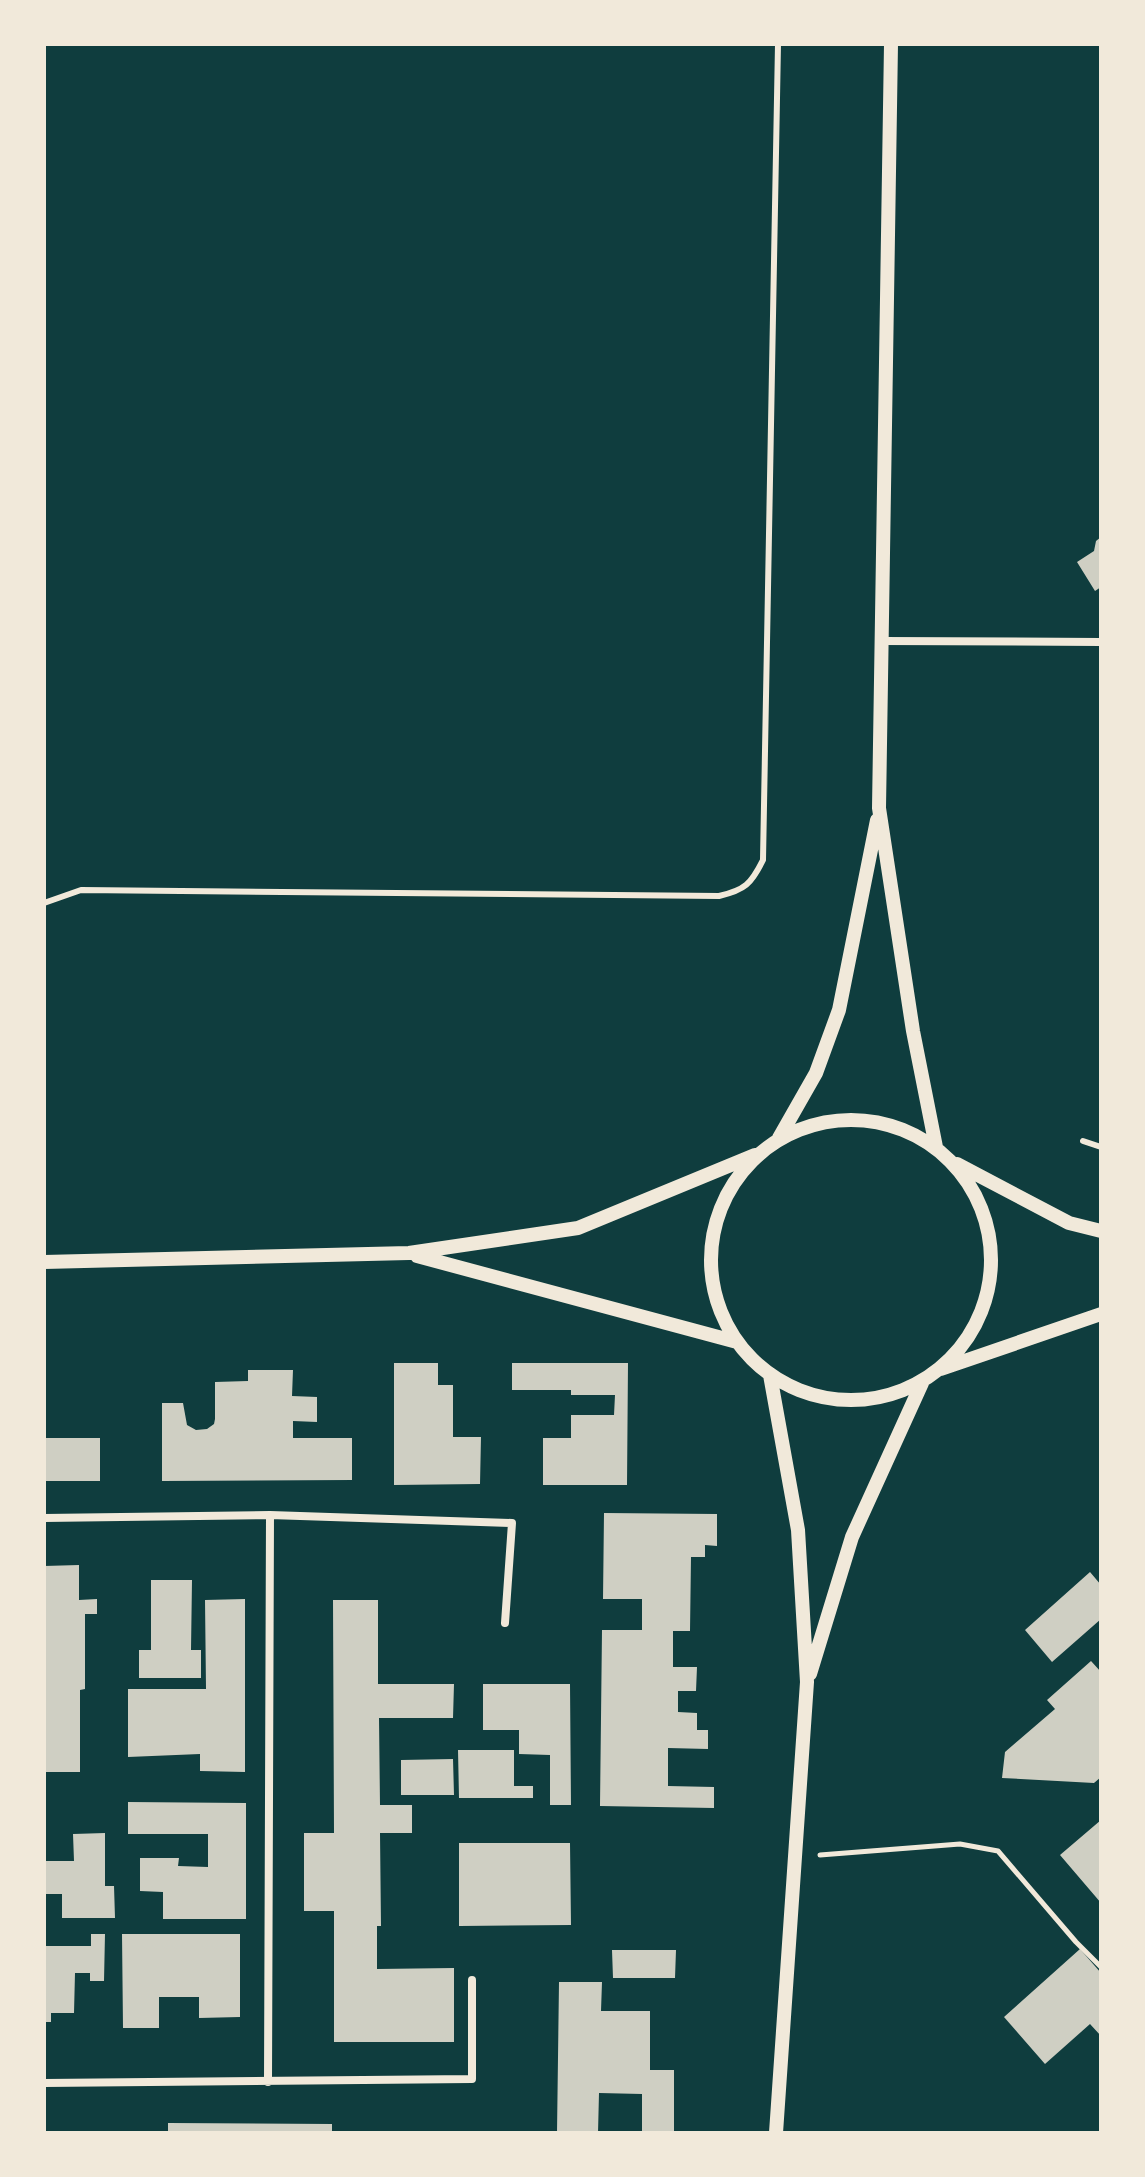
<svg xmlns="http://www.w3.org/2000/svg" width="1145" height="2177" viewBox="0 0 1145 2177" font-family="Mulish,sans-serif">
	<rect width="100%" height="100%" fill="#0f3d3e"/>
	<path fill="#cfcfc3" d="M1101 537V587L1095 591 1077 562 1094 551 1096 541Z
		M394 1363H438V1385H453V1437H481L480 1484 394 1485Z
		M512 1363H628L627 1485H543V1438H571V1415H614L615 1395H571V1390H512Z
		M248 1370H293L292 1396 317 1397V1422L293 1421V1438H352V1480L162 1481V1403H183L187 1425 196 1430 207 1429 214 1424 215 1419V1382L248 1381Z
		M44 1438H100V1481H44Z
		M604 1513 717 1514V1546L705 1545V1557H691L690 1631H673V1667H697L696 1691H678V1712L697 1713V1730H708V1749L668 1748V1786L714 1787V1808L600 1806 602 1630H642V1599H603Z
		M79 1565V1600L97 1599V1614H85V1689L80 1690V1772H44V1566Z
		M1090 1572 1101 1585V1619L1052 1662 1025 1630Z
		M151 1580H192L191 1650H201V1678H139V1650H151Z
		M245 1599V1772L200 1771V1754L128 1757V1689H206L205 1600Z
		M333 1600H378V1684H454L453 1718H379L380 1805H412V1833H380L381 1926H377V1969L454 1968V2042H334V1911H304V1833H334Z
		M1091 1661 1101 1672V1777L1094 1783 1002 1778 1005 1752 1055 1709 1047 1700Z
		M483 1684H570L571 1805H550V1755L519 1754V1730H483Z
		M458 1750H514V1786H533V1798H459Z
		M453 1759 454 1795H401V1760Z
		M128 1802 246 1803V1919H163V1892L140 1891V1858H179L178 1866 208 1867V1834H128Z
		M1101 1820V1903L1060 1855Z
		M105 1833V1886H114L115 1918H62V1894H44V1861H74L73 1834Z
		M459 1843H570L571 1925 459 1926Z
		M91 1934H105L104 1981H90V1973H75L74 2013H51V2022H44V1946H91Z
		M122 1934H240V2017L199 2018V1997H159V2028H123Z
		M1080 1949 1101 1973V2036L1090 2024 1045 2064 1004 2017Z
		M612 1950H676L675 1978H613Z
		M559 1982H602L601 2011H650V2070H674V2133H642V2094L599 2093 598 2133H557Z
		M168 2123 332 2124V2133H168Z"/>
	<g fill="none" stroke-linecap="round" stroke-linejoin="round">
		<path stroke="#f1e9da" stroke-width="5" d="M820 1855 960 1844 998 1851 1076 1942 1101 1967"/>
		<path stroke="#f1e9da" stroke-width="6" d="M44 903 81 890 719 896C745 890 751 884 763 860L778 44
			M1083 1141 1101 1147"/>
		<path stroke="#f1e9da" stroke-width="8" d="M882 641 1101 642
			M44 1518 270 1515 512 1523 505 1623
			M268 2082 270 1515
			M44 2083 472 2079V1980"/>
		<path stroke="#f1e9da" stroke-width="14" d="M891 44 879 808 913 1031 936 1147
			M711 1260a140 140 0 1 1 280 0a140 140 0 1 1-280 0Z
			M779 1138 816 1073 839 1010 877 820
			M957 1164 1069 1223 1101 1231
			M417 1256 737 1342
			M44 1262 409 1253 578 1228 755 1155
			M941 1369 1101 1314
			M770 1375 798 1530 807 1682 776 2133
			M810 1674 852 1537 922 1383"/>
	</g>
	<rect width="1145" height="2177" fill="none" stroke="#f1e9da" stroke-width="92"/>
</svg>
